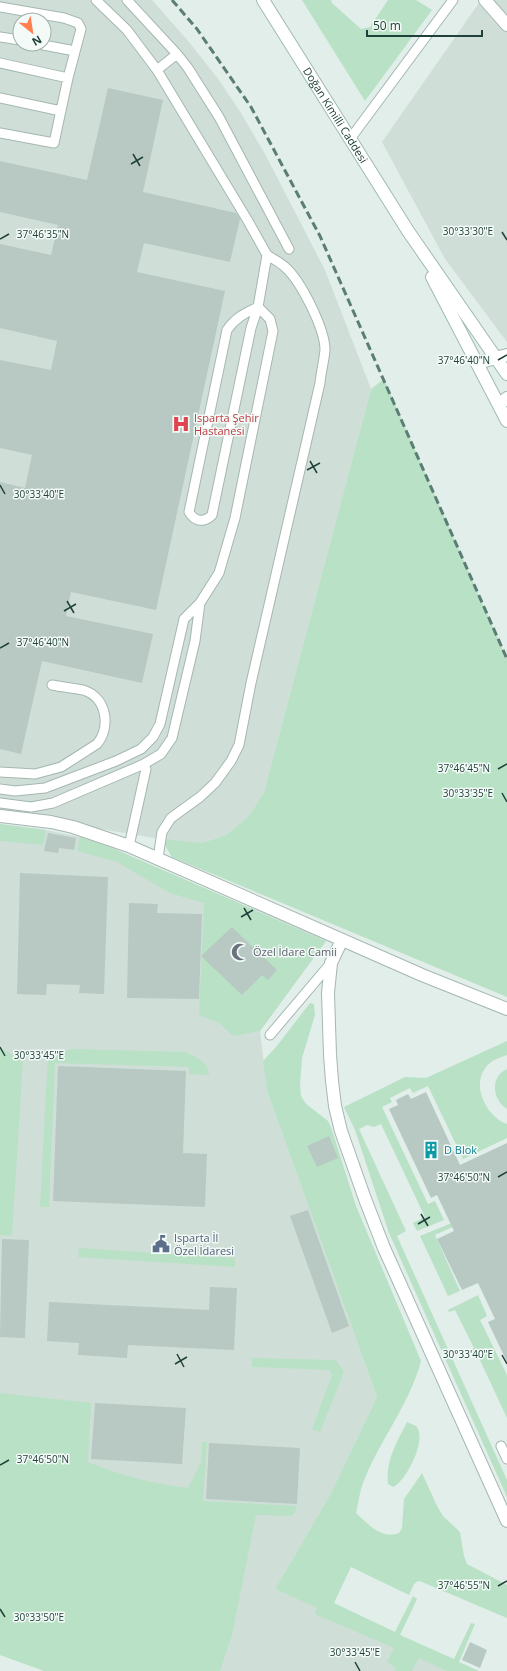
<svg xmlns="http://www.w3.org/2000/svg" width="507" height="1671" viewBox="0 0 507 1671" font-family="'Open Sans',sans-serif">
	<rect width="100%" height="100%" fill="#e2eee9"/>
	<path fill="#d0ded8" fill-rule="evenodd" d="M0 0H152L189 42 219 80 241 113 265 154 325 270 371 389 264 792 249 816 226 835 202 843 178 842 0 812ZM20 20H44V44H20Z
		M481 0H507V342L445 259 382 142Z
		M0 824 46 830 80 837 112 848 326 941 260 1031 267 1091 377 1397 330 1495 275 1589 465 1671H92L0 1639Z"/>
	<path fill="#b9e1c5" d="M302 0H331L332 3 361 29 370 27 388 0H416L432 10 365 101Z
		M384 379 507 659V997L172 857 161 839 202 843 226 835 249 816 264 792 371 389Z
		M0 824 46 830 43 845 0 841Z
		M80 837 112 848 326 941 260 1031 233 1036 219 1023 199 1015 204 903 170 893 117 862 77 851Z
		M310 1003 314 1004 315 1015 302 1058 300 1085 301 1096 306 1104 328 1121 331 1127 356 1206 421 1361C409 1407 376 1444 361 1489 359 1497 358 1505 356 1513 368 1524 382 1540 399 1533L402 1528 404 1499 422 1473 437 1506 443 1516 460 1532 464 1556 467 1564 507 1585V1618L422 1582 418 1581 414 1584 409 1595 351 1567 334 1603 395 1632 413 1596 417 1599 400 1635 454 1659 471 1623 475 1624 459 1662 479 1671H447L419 1658 412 1671H395L396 1668 387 1662 394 1648 315 1614 317 1608 275 1589 330 1495 377 1397 267 1091 263 1061 276 1047Z
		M507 1041V1055C498 1058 489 1061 484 1070 472 1088 488 1118 507 1124V1138L463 1159 428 1086 413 1093 410 1088 390 1098 392 1102 382 1107 428 1204 435 1201 444 1220 417 1231 413 1223 425 1217 381 1124 374 1127 367 1125 359 1129 406 1231 397 1236 507 1480V1497L389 1233 355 1130 344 1107 405 1077 426 1078Z
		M0 1048 23 1060 12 1236 0 1235Z
		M72 1049 186 1052C197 1058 208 1061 209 1075L189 1074V1067L55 1063 49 1207H40L48 1055Z
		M507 1069V1109C492 1100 490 1076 507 1069Z
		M459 1220 461 1223 435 1235 460 1291 448 1296 420 1236Z
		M79 1248 235 1258V1267L78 1257Z
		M478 1295 487 1316 480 1320 507 1375V1418L479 1358 475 1359 471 1350 474 1348 455 1310 449 1312 448 1310Z
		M252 1358 336 1360 344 1372 320 1432 312 1429 332 1375 330 1370 252 1367Z
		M0 1393 91 1403 88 1462C120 1475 153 1484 188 1488L201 1462 202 1442H207L203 1501 297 1506 295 1512 291 1516 256 1515 232 1635 220 1671H44L0 1655Z
		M407 1422C409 1423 414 1425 416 1426 428 1439 406 1481 393 1487L388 1484C385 1461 397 1442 407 1422Z"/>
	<path fill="#b7c9c2" d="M108 88 163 100 143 192 236 213 240 219 230 262 144 243 137 272 225 291 156 610 71 592 66 616 153 634 142 683 42 661 21 754 0 749V482L25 488 32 455 0 448V360L51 370 57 341 0 328V244L51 255 58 225 0 212V161L87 180Z
		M48 833 76 838 74 850 59 848 58 853 44 851Z
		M20 873 108 877 104 994 79 993 80 985 47 984 46 995 17 994Z
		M129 903 158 904 157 913 202 914 199 999 127 998Z
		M232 927 277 970 268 980 262 975 242 995 201 956Z
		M58 1066 186 1071 183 1153 207 1154 205 1207 53 1201Z
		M426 1092 460 1165 507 1143V1362L488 1322 495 1319 478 1283 462 1290 437 1239 454 1231 437 1195 431 1198 389 1109 398 1105 396 1100 408 1094 411 1099Z
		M329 1136 338 1158 317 1167 307 1146Z
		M308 1210 349 1326 332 1333 290 1216Z
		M2 1239 29 1240 25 1338 0 1337Z
		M210 1287 237 1288 234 1350 128 1345 127 1358 78 1355 79 1343 47 1341 49 1302 209 1310Z
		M95 1403 186 1408 182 1464 91 1459Z
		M209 1443 300 1448 297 1504 206 1499Z
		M470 1642 487 1650 480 1668 462 1660Z"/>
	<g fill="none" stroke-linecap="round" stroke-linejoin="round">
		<g stroke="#a4b7b1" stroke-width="11">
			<path id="lane" d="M127 0 177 54 157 70
				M0 7 64 18 78 23 81 29 68 78
				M0 37 20 40
				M38 44 75 51
				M177 54 188 68 219 117 289 249
				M0 63 68 78 54 143 0 133
				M0 98 61 111
				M350 139 453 0
				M258 307 251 328 212 515C204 523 195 522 189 512L227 330C235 318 245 313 258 307Z
				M0 772 35 774 61 767 97 744C111 727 107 697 83 690 73 688 62 687 52 685
				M0 789 15 791 45 788 116 761 141 749 153 737 160 724 184 619 200 603 219 573 235 518 273 331 270 319 258 307 267 255 248 221 157 70 127 30 96 0
				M0 803 31 807 53 803 144 764 161 754 172 738 195 641 200 603
				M129 846 146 769
				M158 858 162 832 171 818 200 797 215 783 231 761 239 745 251 683 320 383C321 372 324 361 325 350 325 329 301 281 285 267 280 262 273 259 267 255
				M270 1035 331 963
				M501 1446 507 1459"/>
		</g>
		<g stroke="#a4b7b1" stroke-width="14">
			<path id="street" d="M485 0 507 25
				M477 363 507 355
				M499 404 507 398
				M0 816 51 822 73 827 129 846 422 975 507 1009
				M342 940 331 963 328 993 330 1055 332 1081 335 1106 341 1131 365 1199 384 1248 507 1521"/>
		</g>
		<g stroke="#9fbbb2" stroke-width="14">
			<g id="secondary">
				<path id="s1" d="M263 0 408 231 507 374"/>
				<path d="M432 277 507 421"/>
			</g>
		</g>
		<use href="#lane" stroke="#fff" stroke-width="9"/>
		<use href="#street" stroke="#fff" stroke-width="12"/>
		<use href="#secondary" stroke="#fff" stroke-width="12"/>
		<path stroke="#5a7d74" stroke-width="3" stroke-dasharray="8 4" stroke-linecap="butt" d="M172 0 197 29 251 107 320 236 507 659"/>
	</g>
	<path fill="none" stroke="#204139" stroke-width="1.5" d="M133 154 140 166M131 164 143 157M502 232 507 240M0 239 9 234M498 360 507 355M310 461 317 473M307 470 320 463M0 485 5 494M67 601 74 613M64 611 76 604M0 648 9 643M498 769 507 764M502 793 507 802M244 908 251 920M241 917 253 910M0 1047 5 1056M498 1177 507 1172M421 1214 428 1226M418 1224 430 1217M177 1354 184 1367M502 1355 507 1364M175 1364 187 1357M0 1465 9 1460M498 1586 507 1581M0 1609 5 1617M355 1662 360 1671"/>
	<defs>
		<g id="hospital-bare" transform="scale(1.38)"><path d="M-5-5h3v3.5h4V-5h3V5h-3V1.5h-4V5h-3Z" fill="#e0444e" stroke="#f3faf7" stroke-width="2.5" paint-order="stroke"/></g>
		<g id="mosque-bare" transform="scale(1.38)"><path d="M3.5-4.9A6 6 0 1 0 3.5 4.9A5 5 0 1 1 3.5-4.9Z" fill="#6b7280" stroke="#f3faf7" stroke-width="2.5" paint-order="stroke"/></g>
		<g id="building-bare" transform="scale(1.38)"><path d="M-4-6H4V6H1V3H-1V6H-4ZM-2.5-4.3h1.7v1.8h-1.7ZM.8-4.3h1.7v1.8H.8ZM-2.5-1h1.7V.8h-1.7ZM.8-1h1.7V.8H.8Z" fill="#0f9aa8" stroke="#f3faf7" stroke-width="2.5" paint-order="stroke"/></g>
		<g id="civic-bare" transform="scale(1.38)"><path d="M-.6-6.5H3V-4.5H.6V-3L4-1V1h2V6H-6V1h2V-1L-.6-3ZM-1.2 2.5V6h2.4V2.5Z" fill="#5c6f8a" stroke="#f3faf7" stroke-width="2.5" paint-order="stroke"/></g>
	</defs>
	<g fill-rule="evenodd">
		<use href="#hospital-bare" x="181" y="424"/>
		<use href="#mosque-bare" x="240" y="952"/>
		<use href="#building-bare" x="431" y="1150"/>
		<use href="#civic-bare" x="161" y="1244"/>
	</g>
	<g text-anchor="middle" stroke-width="3" stroke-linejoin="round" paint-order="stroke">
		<g font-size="11" fill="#204139" stroke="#f3faf7">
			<text dy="4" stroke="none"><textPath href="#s1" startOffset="136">Doğan Kimilli Caddesi</textPath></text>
		</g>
		<g font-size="11" fill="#be3a42" stroke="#f3faf7" text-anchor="start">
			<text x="194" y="422">Isparta Şehir<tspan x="194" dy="13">Hastanesi</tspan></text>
		</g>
		<g font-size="11" fill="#5b616d" stroke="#f3faf7" text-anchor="start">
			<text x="253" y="956">Özel İdare Camii</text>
		</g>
		<g font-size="11" fill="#0d838f" stroke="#f3faf7" text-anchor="start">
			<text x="444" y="1154">D Blok</text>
		</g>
		<g font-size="11" fill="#4e5e75" stroke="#f3faf7" text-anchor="start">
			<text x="174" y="1242">Isparta İl<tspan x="174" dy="13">Özel İdaresi</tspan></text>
		</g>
	</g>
	<g font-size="10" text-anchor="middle" fill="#204139" stroke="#f3faf7" stroke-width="3" stroke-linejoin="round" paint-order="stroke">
		<text x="468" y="235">30°33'30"E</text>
		<text x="43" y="238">37°46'35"N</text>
		<text x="464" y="364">37°46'40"N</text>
		<text x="39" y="498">30°33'40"E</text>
		<text x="43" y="646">37°46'40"N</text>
		<text x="464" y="772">37°46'45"N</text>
		<text x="468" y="797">30°33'35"E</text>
		<text x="39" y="1059">30°33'45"E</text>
		<text x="464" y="1181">37°46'50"N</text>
		<text x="468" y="1358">30°33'40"E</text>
		<text x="43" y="1463">37°46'50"N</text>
		<text x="464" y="1589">37°46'55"N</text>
		<text x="39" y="1621">30°33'50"E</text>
		<text x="355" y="1656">30°33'45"E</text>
	</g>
	<g transform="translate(32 32) rotate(150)"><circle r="19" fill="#f3faf7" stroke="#9fb0ab"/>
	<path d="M0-3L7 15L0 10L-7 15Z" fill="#ff7f4f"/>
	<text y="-6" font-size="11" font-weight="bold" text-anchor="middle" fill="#204139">N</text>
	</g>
	<path d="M367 30v6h115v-6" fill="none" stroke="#204139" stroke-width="2"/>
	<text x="373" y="30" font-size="12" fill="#204139" stroke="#f3faf7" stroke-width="3" paint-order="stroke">50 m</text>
</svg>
